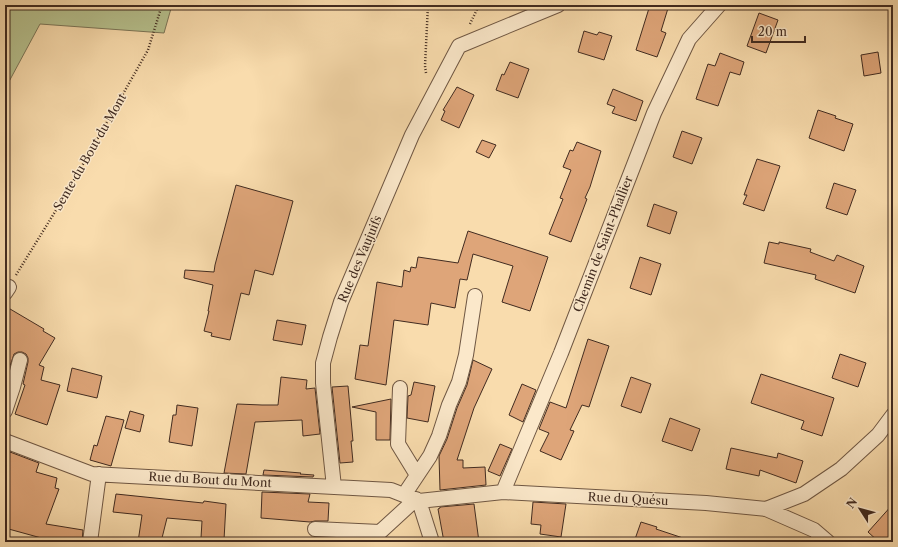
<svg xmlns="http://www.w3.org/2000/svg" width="898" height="547" viewBox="0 0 898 547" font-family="'Libre Caslon Text',serif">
	<rect width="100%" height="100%" fill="#f9dcad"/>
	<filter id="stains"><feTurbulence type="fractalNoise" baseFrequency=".005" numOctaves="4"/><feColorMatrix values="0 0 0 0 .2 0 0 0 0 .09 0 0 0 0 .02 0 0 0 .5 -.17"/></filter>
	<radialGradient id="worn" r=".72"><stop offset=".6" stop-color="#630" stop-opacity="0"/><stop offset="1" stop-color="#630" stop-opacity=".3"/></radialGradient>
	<path fill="#b7c28f" stroke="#7c7658" d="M5 5H172L164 33 40 24 5 89Z"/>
	<path fill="#dea579" stroke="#412b20" d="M650 5H669L661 31 666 33 657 57 636 50Z
		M759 13 778 20 766 53 747 46Z
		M584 31 597 35 599 32 612 36 604 60 578 52Z
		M878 52 881 73 864 76 861 55Z
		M720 53 744 62 740 75 730 72 718 106 696 99 708 64 715 66Z
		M510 62 529 69 518 98 496 90 502 74 504 75Z
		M457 87 474 95 459 128 441 120 445 111 443 110Z
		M613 89 643 101 636 121 612 113 615 107 607 104Z
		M818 110 836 116 835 118 853 124 844 151 809 138Z
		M682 131 702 138 692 164 673 157Z
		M482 140 496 145 489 158 476 152Z
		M577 142 601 151 590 187 585 198 587 199 571 242 549 234 563 199 560 198 571 170 563 167 570 150 573 151Z
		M757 159 780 166 764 211 743 204 747 195H744Z
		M834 183 856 190 847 215 826 208Z
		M236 185 293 201 273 275 255 270 249 295 241 293 230 340 211 336 212 333 204 331 209 311H208L213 285 184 278 185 270 214 272 215 265Z
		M654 204 677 212 670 234 647 226Z
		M468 231 548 257 530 311 502 302 513 266 473 254 467 280 460 279 455 308 431 303 428 325 394 320 386 385 355 379 360 345 368 346 377 282 402 287 404 270 410 272 411 267 416 268 418 257 458 263Z
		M769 242 779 244V242L811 249 810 252 834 261 837 255 864 266 855 293 815 279 816 275 764 263Z
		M640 257 661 264 651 295 630 288Z
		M5 306 44 329 43 331 55 338 39 365 44 367 41 380 60 385 47 425 15 414 25 385 23 384 28 362V358L26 354 22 352H18L14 354 10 366 5 364Z
		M277 320 306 325 302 345 273 340Z
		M588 339 609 346 589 407 582 405 570 430 574 431 561 460 540 451 549 433 539 429 550 402 566 408Z
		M840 354 866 363 858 387 832 378Z
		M473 360 492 369 474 408 457 460H463V468L485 467 486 485 440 490 439 456 447 439 457 408 467 385Z
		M72 368 102 376 97 398 67 391Z
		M761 374 834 398 822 436 801 429 804 421 751 403Z
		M281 377 307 380 306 389 315 388 320 434 303 436 302 420 255 422 246 474 224 473 237 404 262 405H278Z
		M631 377 651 384 641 413 621 406Z
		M414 382 435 386 428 422 407 418 408 396 411 395Z
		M522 384 536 390 523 422 509 415Z
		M348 386 353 441H351L353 462 340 463 332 387Z
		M391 399 390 440H376V412L352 407Z
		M177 405 198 408 192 446 169 442 173 415H176Z
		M130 411 144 415 140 432 125 428Z
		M106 416 124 420 111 466 90 460 94 445 97 446Z
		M670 418 700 429 692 451 662 441Z
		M500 444 512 449 500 476 488 471Z
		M731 448 777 458 778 453 803 461 796 483 760 470 759 476 726 469Z
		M10 452 39 463 36 472 57 478 55 488 59 489 46 524 83 530 82 542H45V539L5 528V467Z
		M264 470 301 473 300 474 314 475 313 477 263 475Z
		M262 492 310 494 308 502 329 503 328 521H315L310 522 261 518Z
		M116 494 203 503 204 501 226 504 224 540H221V542H203L204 538H201L202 521 167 518 161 542H138L142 515 113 512Z
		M533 502 566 504 561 537 540 534 541 525 531 524Z
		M474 504 479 542H444L438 509 440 508V507Z
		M893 504V542H879L868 532Z
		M641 522 657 527 656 529 686 539V542H634Z"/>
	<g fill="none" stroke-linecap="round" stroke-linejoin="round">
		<g stroke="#6f5743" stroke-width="16">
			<path id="minor" d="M5 293 9 287
				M400 388 398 444 417 475
				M5 411 13 387 20 360
				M5 441 92 474 391 490 419 501 503 492 706 503 766 509 814 530 828 542
				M334 487 323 383V363L330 337 341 302 412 135 459 46 558 5
				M503 492 561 353 654 113 689 39 719 5
				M404 495 430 456 439 436 449 405 459 382 466 355 475 296
				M419 501 432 542
				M766 509 804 494 841 469 878 435 893 415
				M315 529 380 532 416 499
				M90 542 99 474"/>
		</g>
		<path stroke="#412b20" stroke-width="2.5" stroke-dasharray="1 2" stroke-linecap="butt" d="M470 24 479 5
			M426 73 425 66 428 5
			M16 275 66 194 148 50 162 5"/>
		<use href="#minor" stroke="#fbe8ca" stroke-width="14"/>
	</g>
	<g text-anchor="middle" stroke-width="3" stroke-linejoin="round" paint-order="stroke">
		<g font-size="12" fill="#412b20" stroke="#fbe8ca">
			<text transform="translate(90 152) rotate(-60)" y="4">Sente du Bout du Mont</text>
			<text transform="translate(603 244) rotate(-69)" y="4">Chemin de Saint-Phallier</text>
			<text transform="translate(360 259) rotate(-67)" y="4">Rue des Vaujuifs</text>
			<text transform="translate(210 480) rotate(3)" y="4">Rue du Bout du Mont</text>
			<text transform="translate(628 499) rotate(3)" y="4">Rue du Quésu</text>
		</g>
	</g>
	<rect width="898" height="547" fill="none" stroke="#f9dcad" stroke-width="20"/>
	<rect x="6" y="6" width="886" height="535" fill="none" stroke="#412b20" stroke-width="2"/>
	<rect x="10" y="10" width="878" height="527" fill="none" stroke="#412b20"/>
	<g transform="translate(860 509) rotate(306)" stroke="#fbe8ca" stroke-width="3" paint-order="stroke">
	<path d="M0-3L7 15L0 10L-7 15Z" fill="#412b20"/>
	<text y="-6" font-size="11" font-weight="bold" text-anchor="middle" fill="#412b20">N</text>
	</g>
	<path d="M752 36v6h53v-6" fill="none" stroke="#412b20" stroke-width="2"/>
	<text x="758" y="36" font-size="12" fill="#412b20" stroke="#fbe8ca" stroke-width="3" paint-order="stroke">20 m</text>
	<rect width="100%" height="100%" filter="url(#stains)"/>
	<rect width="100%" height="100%" fill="url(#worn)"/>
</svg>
